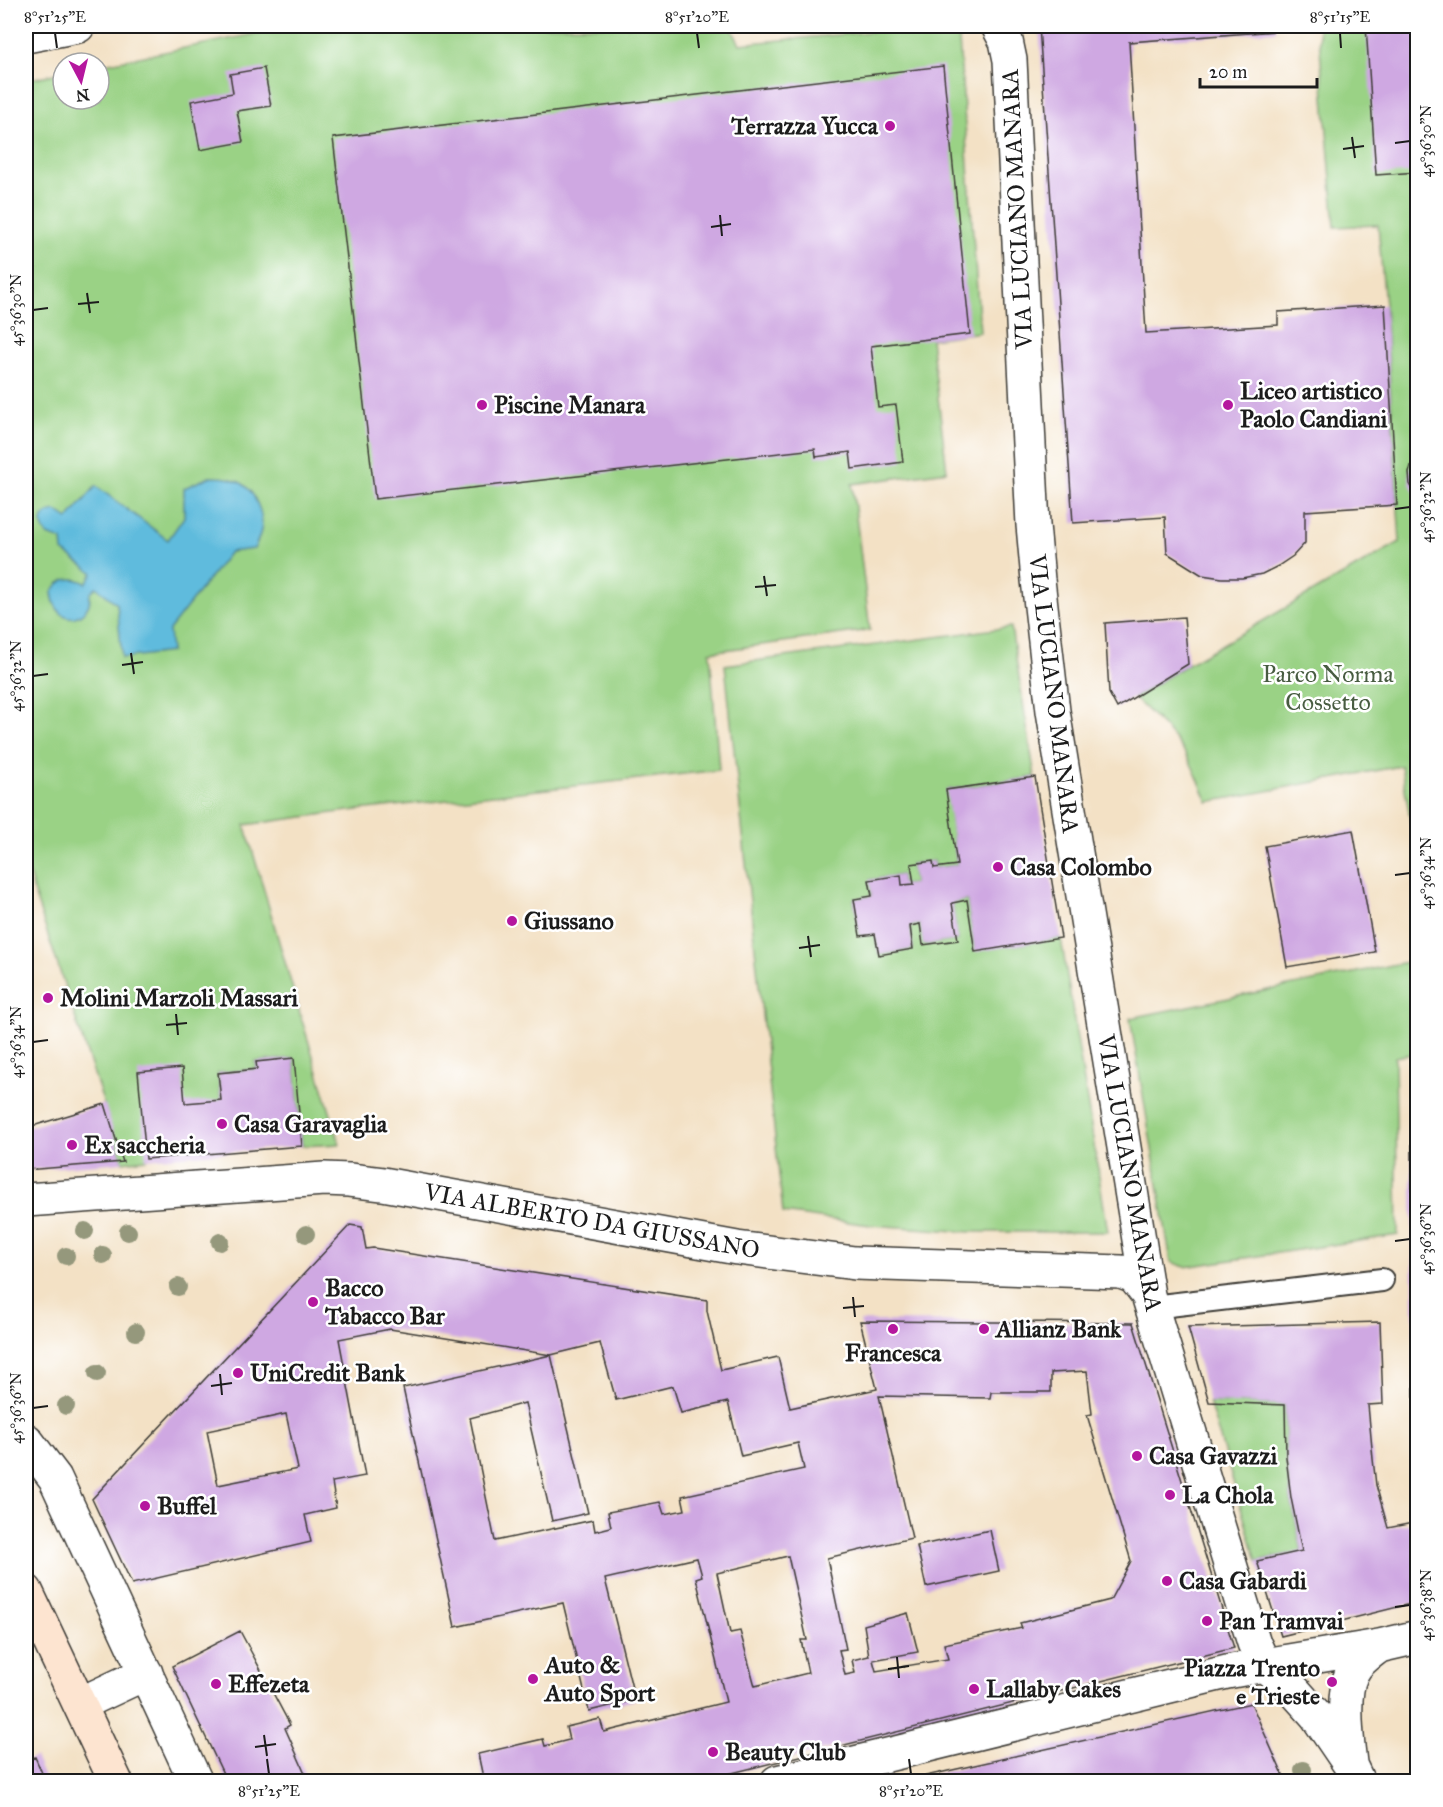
<svg xmlns="http://www.w3.org/2000/svg" width="1443" height="1807" viewBox="0 0 1443 1807" font-family="'IM FELL Great Primer',serif">
	<rect width="100%" height="100%" fill="#fff"/>
	<filter id="ink" filterUnits="userSpaceOnUse"><feTurbulence type="fractalNoise" baseFrequency=".0167" numOctaves="2"/><feDisplacementMap in="SourceGraphic" scale="12" xChannelSelector="R" yChannelSelector="G"/><feConvolveMatrix kernelMatrix="1 2 1 2 8 2 1 2 1" color-interpolation-filters="sRGB"/></filter>
	<filter id="wash" filterUnits="userSpaceOnUse"><feTurbulence type="fractalNoise" baseFrequency=".008" numOctaves="4" result="noise"/><feDisplacementMap in="SourceGraphic" scale="24" xChannelSelector="R" yChannelSelector="G"/><feGaussianBlur stdDeviation="1.35" result="paint"/><feColorMatrix in="noise" values="0 0 0 0 0 0 0 0 0 0 0 0 0 0 0 0 0 1.4 0 .05"/><feComposite in="paint" operator="in"/></filter>
	<g filter="url(#wash)">
		<rect width="100%" height="100%" fill="#f3e1c5"/>
		<path fill="#9ad285" stroke="#5b7750" stroke-width="1.5" d="M294 26H730L740 44 930 26H958L980 332 931 339 947 471 852 484 870 630 710 652 719 770 340 812 245 825 301 1017 340 1144 302 1146 294 1058 256 1062 257 1069 218 1073 221 1100 146 1159 123 1162 34 893 26 861V80L63 72V99H99V65Z
			M1318 26H1417V858L1401 766 1208 802C1202 789 1197 775 1190 762 1177 737 1155 718 1134 698L1188 664 1400 542 1385 305 1378 225 1335 227Z
			M1011 627 1035 777 947 790 957 865 934 868 933 861 911 864 914 884 902 885 901 875 870 880 872 896 854 899 860 936 875 934 879 955 913 949 910 926 920 924 924 945 958 940 952 903 967 900 975 951 1061 938 1108 1232H971L870 1225 783 1213 725 665Z
			M1417 960V1053L1395 1057 1398 1235 1185 1267 1171 1262 1130 1018Z
			M1209 1402 1285 1405 1286 1457 1291 1498 1302 1551 1257 1561Z"/>
		<path fill="#5fbbdd" stroke="#3e6c7c" stroke-width="1.5" d="M209 477C219 477 228 477 237 481 245 484 250 489 254 497 265 517 264 529 254 549L230 552 169 630 171 652 122 658 117 604 96 587C96 587 90 593 90 594 89 600 91 603 87 608 72 628 53 613 52 592 60 578 72 576 86 583L93 573 63 551 62 540 47 535C38 524 41 513 56 511L68 519 96 486 168 540 184 517V488Z"/>
		<g id="blocks">
			<path fill="#cfa8e2" fill-rule="evenodd" d="M1039 26H1276V31L1129 42 1146 333 1278 325V312L1385 305 1397 505 1305 511V543L1293 556 1278 566 1262 574 1242 578H1222L1202 575 1167 553 1165 517 1073 523Z
				M1366 26H1418V172L1376 175Z
				M943 66 970 334 871 346 878 407 896 405 903 462 852 469 850 452 816 457 815 449 375 499 333 138Z
				M264 68 271 106 237 111 243 142 200 150 191 101 233 93 230 74Z
				M1418 454V499L1410 484 1409 473 1412 462Z
				M1184 617 1188 664 1117 708 1109 693 1105 623Z
				M1035 777 1061 938 975 952 967 900 952 903 958 940 923 945 920 924 910 926 913 949 879 955 875 934 860 936 854 899 872 896 869 880 901 875 902 885 914 884 911 864 933 861 934 868 957 865 946 790Z
				M1353 830 1375 952 1287 967 1265 846Z
				M1418 1053V1402H1414L1411 1054Z
				M294 1058 302 1146 146 1159 138 1072 182 1068 185 1103 221 1100 218 1073 257 1069 256 1062Z
				M105 1104 123 1162 26 1170V1128Z
				M350 1225 362 1227 366 1249 373 1248 707 1300V1311L721 1370 778 1357 790 1408 877 1389 860 1321 1133 1323 1234 1648 696 1782H484L478 1754 543 1739 545 1746 569 1740 566 1727 600 1719 604 1732 726 1702 696 1578 702 1576 697 1558 605 1579 635 1700 589 1711 563 1603 455 1627 403 1388 551 1355 588 1513 552 1521 525 1403 470 1418 495 1541 593 1520 595 1531 611 1527 608 1512 660 1502 664 1514 685 1510 682 1496 804 1469 798 1443 741 1456 728 1402 681 1413 673 1386 616 1400 600 1343 551 1355 390 1329 339 1339 365 1476 332 1482 336 1508 305 1515 311 1542 132 1584 92 1499ZM1087 1371 1092 1414 1087 1415 1131 1561 1110 1600 1020 1623 1022 1628 944 1644 948 1659 876 1671 873 1660 918 1652 908 1613 864 1625 869 1656 852 1660 855 1673 845 1675 839 1650 846 1649 827 1558 912 1538 879 1396 990 1398 991 1392H1051V1373ZM286 1414 298 1469 218 1485 207 1431ZM788 1556 807 1640H801L808 1673 755 1686 740 1631 730 1633 717 1573Z
				M1380 1322 1383 1404 1368 1405 1373 1459 1376 1485 1388 1528 1418 1522V1602L1281 1636 1257 1561 1302 1551 1291 1498 1286 1457 1285 1405 1209 1402 1188 1327Z
				M990 1530 999 1571 926 1587 917 1546Z
				M240 1631 290 1725 285 1728 309 1782H227L172 1666Z
				M1251 1703 1286 1782H1222L1220 1776 1196 1782H899Z
				M35 1757 46 1782H26V1761Z"/>
		</g>
	</g>
	<g filter="url(#ink)">
		<use href="#blocks" fill-opacity="0" stroke="#3c3a35" stroke-width="1.5"/>
		<g fill="none" stroke-linecap="round" stroke-linejoin="round">
			<g stroke="#3c3a35" stroke-width="26">
				<path id="lane" d="M1152 1307 1382 1280"/>
			</g>
			<g stroke="#3c3a35" stroke-width="36">
				<path id="street" d="M998 26 1006 41 1010 60 1033 525 1038 580 1053 711 1148 1295 1254 1643 1264 1665 1289 1685 1316 1715 1350 1765 1358 1782
					M26 36 78 26
					M26 1200 324 1179 349 1180 383 1184 737 1248 855 1263 1121 1272 1134 1277 1148 1295
					M26 1440 55 1478 196 1782
					M80 1704 146 1673
					M1350 1763C1347 1740 1341 1694 1352 1673 1357 1661 1369 1654 1379 1646
					M777 1782 1227 1672 1264 1665 1379 1646 1418 1637"/>
			</g>
			<g stroke="#3c3a35" stroke-width="36">
				<path id="secondary" d="M26 1591 116 1782"/>
			</g>
			<use href="#lane" stroke="#fff" stroke-width="22"/>
			<use href="#street" stroke="#fff" stroke-width="33"/>
			<use href="#secondary" stroke="#fde4d0" stroke-width="33"/>
		</g>
		<g fill="#95987c">
			<circle cx="85" cy="1231" r="9"/>
			<circle cx="128" cy="1232" r="9"/>
			<circle cx="306" cy="1234" r="9"/>
			<circle cx="220" cy="1242" r="9"/>
			<circle cx="103" cy="1255" r="9"/>
			<circle cx="66" cy="1256" r="9"/>
			<circle cx="178" cy="1287" r="9"/>
			<circle cx="136" cy="1332" r="9"/>
			<circle cx="97" cy="1373" r="9"/>
			<circle cx="66" cy="1406" r="9"/>
			<circle cx="1303" cy="1770" r="9"/>
		</g>
	</g>
	<path fill="none" stroke="#1c1c1c" stroke-width="2" d="M55 33 57 48M697 33 699 48M1340 33 1341 48M1352 137 1355 158M1395 143 1410 141M1343 149 1364 146M720 215 722 236M711 227 731 224M87 293 90 313M78 304 99 302M33 310 48 308M1395 509 1410 507M764 576 767 596M755 587 776 585M131 653 134 674M122 665 143 662M33 676 48 674M1395 875 1410 873M808 936 811 957M799 948 820 945M176 1014 178 1035M166 1025 187 1023M33 1042 48 1040M1395 1241 1410 1239M853 1297 855 1317M843 1308 864 1306M220 1374 222 1395M211 1386 232 1383M33 1408 48 1406M1395 1607 1410 1605M897 1657 899 1678M888 1669 909 1666M264 1735 267 1756M255 1747 276 1744M267 1759 269 1774M909 1759 911 1774"/>
	<g fill="#b5179e" stroke="#fff" stroke-width="2">
		<circle cx="890" cy="126" r="6"/>
		<circle cx="482" cy="405" r="6"/>
		<circle cx="1228" cy="405" r="6"/>
		<circle cx="998" cy="867" r="6"/>
		<circle cx="512" cy="921" r="6"/>
		<circle cx="48" cy="998" r="6"/>
		<circle cx="222" cy="1124" r="6"/>
		<circle cx="72" cy="1145" r="6"/>
		<circle cx="313" cy="1302" r="6"/>
		<circle cx="893" cy="1329" r="6"/>
		<circle cx="984" cy="1329" r="6"/>
		<circle cx="238" cy="1373" r="6"/>
		<circle cx="1137" cy="1456" r="6"/>
		<circle cx="1170" cy="1495" r="6"/>
		<circle cx="145" cy="1506" r="6"/>
		<circle cx="1167" cy="1581" r="6"/>
		<circle cx="1207" cy="1621" r="6"/>
		<circle cx="533" cy="1679" r="6"/>
		<circle cx="1332" cy="1682" r="6"/>
		<circle cx="216" cy="1684" r="6"/>
		<circle cx="974" cy="1689" r="6"/>
		<circle cx="713" cy="1752" r="6"/>
	</g>
	<g text-anchor="middle" stroke-width="5" stroke-linejoin="round" paint-order="stroke">
		<g font-size="24" font-weight="bold" fill="#1c1c1c" stroke="#fff" text-anchor="start">
			<text x="878" y="134" text-anchor="end">Terrazza Yucca</text>
			<text x="1240" y="399">Liceo artistico<tspan x="1240" dy="28">Paolo Candiani</tspan></text>
			<text x="494" y="413">Piscine Manara</text>
			<text x="1010" y="875">Casa Colombo</text>
			<text x="524" y="929">Giussano</text>
			<text x="60" y="1006">Molini Marzoli Massari</text>
			<text x="234" y="1132">Casa Garavaglia</text>
			<text x="84" y="1153">Ex saccheria</text>
			<text x="325" y="1296">Bacco<tspan x="325" dy="28">Tabacco Bar</tspan></text>
			<text x="996" y="1337">Allianz Bank</text>
			<text x="893" y="1361" text-anchor="middle">Francesca</text>
			<text x="250" y="1381">UniCredit Bank</text>
			<text x="1149" y="1464">Casa Gavazzi</text>
			<text x="1182" y="1503">La Chola</text>
			<text x="157" y="1514">Buffel</text>
			<text x="1179" y="1589">Casa Gabardi</text>
			<text x="1219" y="1629">Pan Tramvai</text>
			<text x="545" y="1673">Auto &amp;<tspan x="545" dy="28">Auto Sport</tspan></text>
			<text x="1320" y="1676" text-anchor="end">Piazza Trento<tspan x="1320" dy="28">e Trieste</tspan></text>
			<text x="228" y="1692">Effezeta</text>
			<text x="986" y="1697">Lallaby Cakes</text>
			<text x="725" y="1760">Beauty Club</text>
		</g>
		<g font-size="24" fill="#1c1c1c" stroke="#fff">
			<text transform="translate(1017 209) rotate(-93)" y="8">VIA LUCIANO MANARA</text>
			<text transform="translate(1054 694) rotate(83)" y="8">VIA LUCIANO MANARA</text>
			<text transform="translate(1130 1173) rotate(80)" y="8">VIA LUCIANO MANARA</text>
			<text transform="translate(592 1221) rotate(10)" y="8">VIA ALBERTO DA GIUSSANO</text>
		</g>
		<g font-size="24" fill="#485c41" stroke="#fff">
			<text x="1328" y="682">Parco Norma<tspan x="1328" dy="28">Cossetto</tspan></text>
		</g>
	</g>
	<rect width="1443" height="1807" fill="none" stroke="#fff" stroke-width="66"/>
	<g transform="translate(81 81) rotate(173)"><circle r="28" fill="#ffffff" stroke="#a4a4a4" stroke-width="1.5"/>
	<path d="M0-4.5L10 22L0 15L-10 22Z" fill="#b5179e"/>
	<text y="-9" font-size="16" font-weight="bold" text-anchor="middle" fill="#1c1c1c">N</text>
	</g>
	<path d="M1200 78v9h117v-9" fill="none" stroke="#1c1c1c" stroke-width="3"/>
	<text x="1209" y="78" font-size="18" fill="#1c1c1c" stroke="#ffffff" stroke-width="4.5" paint-order="stroke">20 m</text>
	<rect x="33" y="33" width="1377" height="1741" fill="none" stroke="#1c1c1c" stroke-width="2"/>
	<g font-size="15" text-anchor="middle" fill="#1c1c1c">
		<text x="55" y="22">8°51'25"E</text>
		<text x="697" y="22">8°51'20"E</text>
		<text x="1340" y="22">8°51'15"E</text>
		<text transform="translate(1426 141) rotate(-90)" y="5">45°36'30"N</text>
		<text transform="translate(16 310) rotate(-90)" y="5">45°36'30"N</text>
		<text transform="translate(1426 507) rotate(-90)" y="5">45°36'32"N</text>
		<text transform="translate(16 676) rotate(-90)" y="5">45°36'32"N</text>
		<text transform="translate(1426 873) rotate(-90)" y="5">45°36'34"N</text>
		<text transform="translate(16 1042) rotate(-90)" y="5">45°36'34"N</text>
		<text transform="translate(1426 1239) rotate(-90)" y="5">45°36'36"N</text>
		<text transform="translate(16 1408) rotate(-90)" y="5">45°36'36"N</text>
		<text transform="translate(1426 1605) rotate(-90)" y="5">45°36'38"N</text>
		<text x="269" y="1796">8°51'25"E</text>
		<text x="911" y="1796">8°51'20"E</text>
	</g>
</svg>
